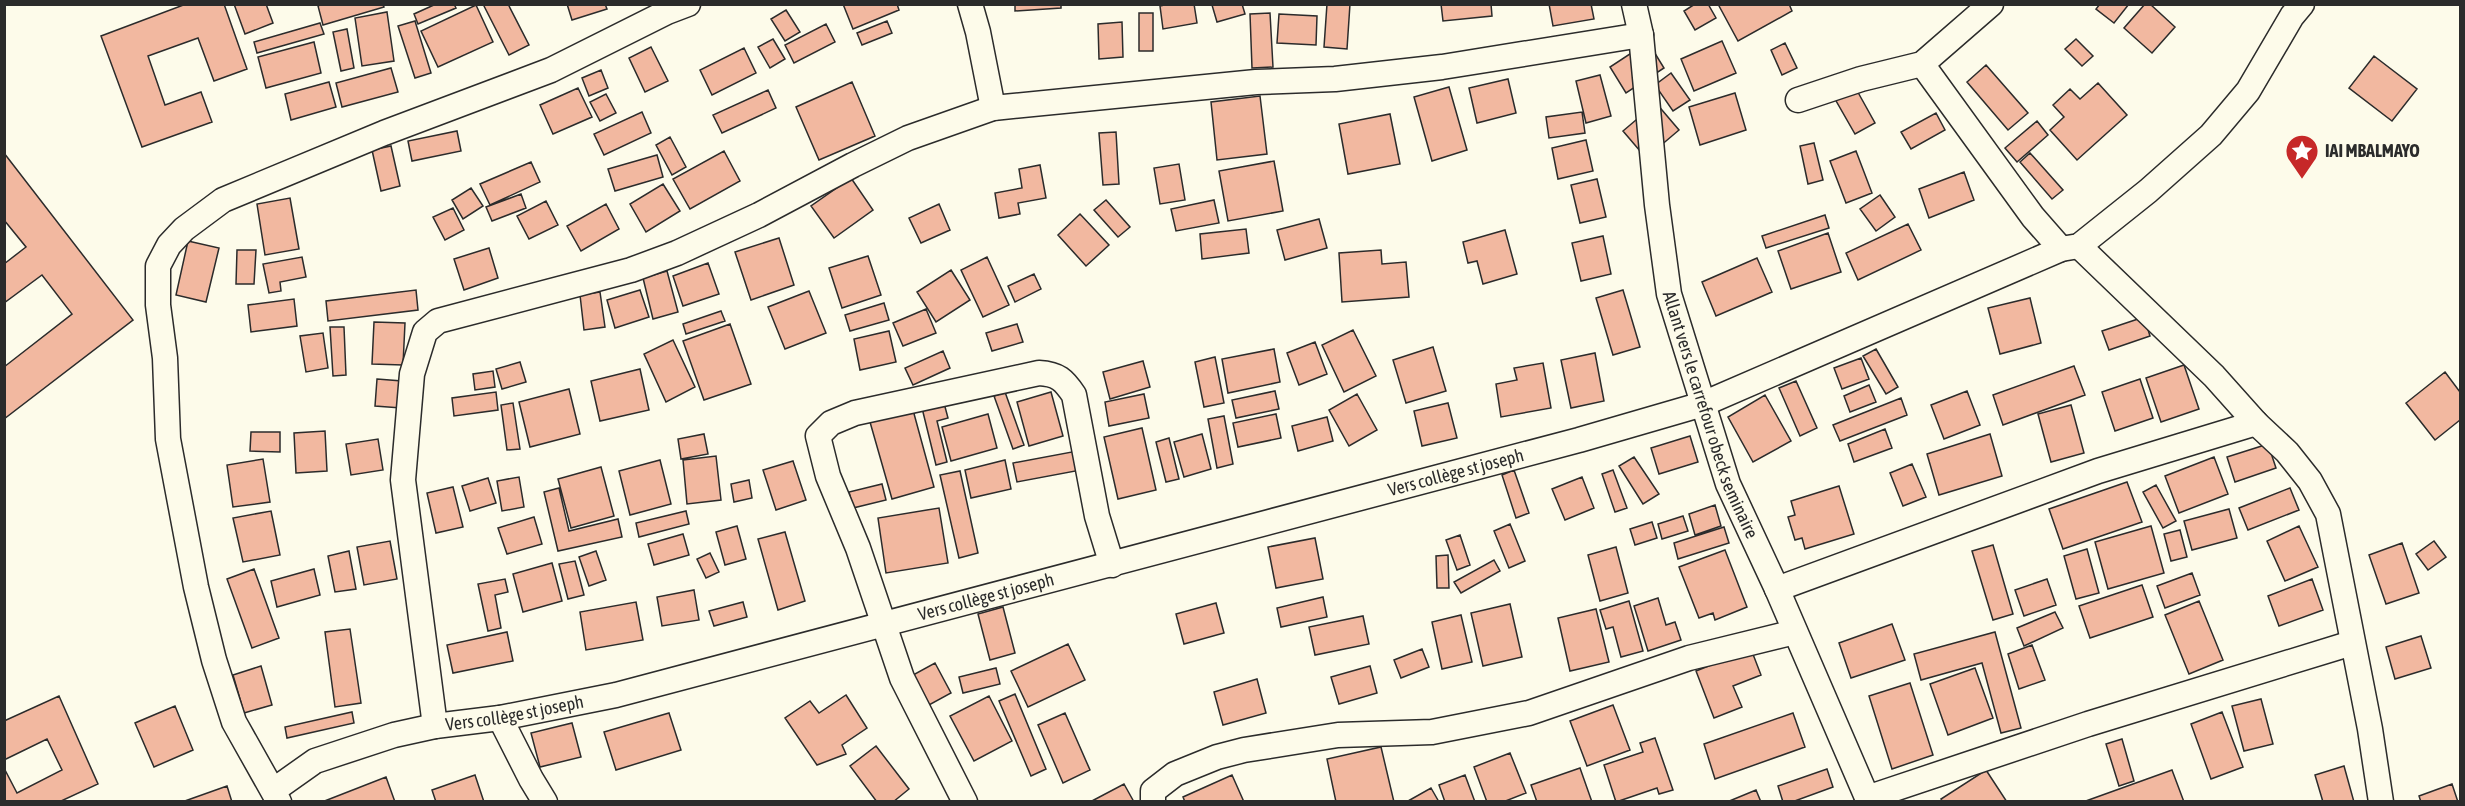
<svg xmlns="http://www.w3.org/2000/svg" width="2465" height="806" viewBox="0 0 2465 806" font-family="'Asap Condensed',sans-serif">
	<rect width="100%" height="100%" fill="#fdfbea"/>
	<path fill="#f2b8a0" stroke="#2b2b2b" stroke-width="1.5" d="M186 4H224L247 69 214 81 198 38 148 56 165 105 201 92 212 122 142 147 101 36Z
		M234 4H266L273 23 245 34Z
		M322 4H383L384 7 323 25 318 6Z
		M436 4H454L456 8 418 24 414 14Z
		M483 4H508L529 45 509 55Z
		M567 4H605L607 9 572 20Z
		M843 4H897L899 10 853 29Z
		M1015 4H1061V8L1015 11Z
		M1169 4H1194L1197 23 1163 29 1160 6Z
		M1242 4 1245 14 1217 22 1212 5Z
		M1327 4H1350L1347 49 1324 47Z
		M1441 4H1491L1492 16 1443 21Z
		M1549 4H1591L1594 19 1553 26Z
		M1695 4H1708L1716 18 1695 30 1684 11Z
		M1718 4H1789L1792 11 1738 41Z
		M2100 4H2129L2114 23 2096 9Z
		M2145 4H2150L2175 27 2152 53 2124 28Z
		M476 5 493 42 438 67 421 31Z
		M786 10 800 32 785 41 771 19Z
		M387 12 394 61 362 66 355 18Z
		M1139 13H1153V51H1139Z
		M1270 13 1273 67 1252 68 1250 14Z
		M1279 14 1317 16 1316 45 1277 43Z
		M415 21 431 73 415 78 398 26Z
		M887 21 892 33 862 45 857 33Z
		M1122 22 1123 57 1099 59 1098 24Z
		M320 23 324 34 257 53 254 42Z
		M826 24 835 42 794 63 785 45Z
		M347 29 354 68 341 71 333 32Z
		M773 39 785 59 770 68 758 47Z
		M2076 39 2093 56 2082 66 2065 49Z
		M1722 41 1736 73 1694 91 1681 59Z
		M314 42 321 73 266 88 258 57Z
		M1648 42 1664 68 1626 93 1610 67Z
		M1785 43 1797 68 1782 75 1771 50Z
		M651 47 668 81 645 92 629 58Z
		M744 48 756 73 712 95 700 70Z
		M2374 56 2417 89 2392 121 2349 88Z
		M1986 65 2028 113 2008 130 1967 82Z
		M391 68 398 92 342 107 336 83Z
		M601 70 608 88 589 96 582 78Z
		M1671 73 1690 100 1673 111 1655 85Z
		M1600 75 1611 116 1586 123 1576 81Z
		M1508 79 1516 113 1477 123 1469 88Z
		M329 82 336 107 291 120 285 94Z
		M852 82 875 136 819 160 796 107Z
		M2098 83 2127 115 2077 160 2050 130 2064 117 2053 105 2070 89 2080 99Z
		M1449 87 1467 150 1432 161 1414 97Z
		M1855 87 1875 123 1855 134 1835 99Z
		M578 88 592 117 553 134 540 105Z
		M768 90 776 108 722 133 713 115Z
		M1735 93 1746 130 1700 145 1689 107Z
		M606 94 616 113 600 121 590 102Z
		M1260 96 1267 154 1217 160 1211 102Z
		M1656 103 1679 130 1646 158 1623 131Z
		M642 112 651 133 604 155 594 134Z
		M1582 112 1585 133 1549 138 1546 117Z
		M1936 113 1945 130 1911 149 1901 132Z
		M1390 114 1400 164 1348 174 1339 124Z
		M2037 121 2048 135 2017 162 2005 148Z
		M457 131 461 151 412 161 408 141Z
		M1116 132 1119 184 1103 185 1099 133Z
		M670 137 686 167 672 175 656 145Z
		M1586 140 1593 171 1558 179 1552 148Z
		M1814 143 1823 180 1808 184 1800 146Z
		M391 146 400 186 381 191 372 150Z
		M724 151 740 181 690 209 673 179Z
		M1856 151 1872 193 1846 203 1830 161Z
		M4 153 133 320 4 419V367L72 314 42 275 4 303V264L26 247 4 220Z
		M2030 153 2063 190 2052 199 2020 162Z
		M657 155 663 177 615 191 608 169Z
		M1274 161 1283 211 1228 221 1219 171Z
		M531 162 540 182 490 205 480 184Z
		M1179 164 1185 200 1160 204 1154 168Z
		M1040 165 1046 198 1018 203 1020 214 999 218 995 193 1022 188 1019 169Z
		M1964 172 1974 200 1929 218 1919 189Z
		M851 178 873 210 834 238 811 206Z
		M1597 179 1606 217 1580 223 1571 185Z
		M663 184 680 211 646 232 630 204Z
		M471 188 483 206 463 219 452 200Z
		M521 194 526 208 492 221 486 207Z
		M1880 195 1895 217 1876 231 1860 209Z
		M290 198 299 249 265 255 257 204Z
		M1106 200 1130 227 1118 237 1094 210Z
		M1214 200 1219 223 1176 231 1171 209Z
		M546 201 558 225 529 239 517 216Z
		M606 204 619 229 581 251 567 226Z
		M939 204 950 230 921 243 909 218Z
		M453 208 464 230 445 240 433 217Z
		M1080 214 1109 245 1086 266 1058 235Z
		M1825 215 1829 228 1766 248 1762 236Z
		M1319 219 1327 248 1285 260 1277 230Z
		M1908 224 1921 250 1858 280 1846 253Z
		M1246 229 1249 253 1202 259 1200 234Z
		M1505 230 1517 274 1483 284 1477 261 1468 263 1463 242Z
		M1828 233 1841 272 1791 289 1778 251Z
		M1603 236 1611 274 1581 281 1572 243Z
		M779 238 794 285 751 300 735 252Z
		M188 241 219 248 206 302 176 295Z
		M489 248 498 278 464 290 454 259Z
		M237 250H256L254 284H236Z
		M1381 250 1382 264 1406 262 1409 297 1342 302 1339 253Z
		M868 256 881 295 842 308 829 268Z
		M302 257 306 277 280 282 281 291 269 293 263 264Z
		M987 257 1009 305 983 317 961 270Z
		M1757 258 1772 292 1716 316 1702 282Z
		M708 263 719 294 683 306 673 276Z
		M951 270 970 300 936 322 917 292Z
		M667 271 678 312 653 319 643 278Z
		M1034 274 1041 289 1015 302 1008 286Z
		M416 290 418 310 328 321 326 301Z
		M640 290 649 317 615 328 607 300Z
		M1623 290 1640 347 1613 355 1596 298Z
		M809 291 826 333 785 349 768 307Z
		M600 292 605 327 584 330 580 295Z
		M2030 298 2041 343 2000 354 1988 308Z
		M294 299 297 326 251 332 248 305Z
		M884 303 889 320 850 331 845 315Z
		M926 309 936 333 903 346 893 323Z
		M721 311 725 321 686 334 683 324Z
		M2144 317 2150 336 2109 350 2102 331Z
		M374 322 405 323 403 365 372 364Z
		M730 324 751 384 704 400 683 341Z
		M1017 324 1023 342 992 351 986 333Z
		M330 327H344L346 375 333 376Z
		M1353 330 1376 376 1344 392 1322 345Z
		M889 331 896 362 860 370 854 339Z
		M323 333 328 368 306 372 300 336Z
		M673 340 695 387 666 402 644 354Z
		M1315 342 1327 374 1299 385 1287 353Z
		M1433 347 1446 391 1406 403 1393 360Z
		M1274 349 1280 382 1228 393 1222 359Z
		M1876 349 1898 387 1886 394 1863 356Z
		M943 351 950 368 913 385 905 368Z
		M1595 353 1604 401 1571 408 1561 360Z
		M1215 357 1224 403 1204 407 1195 362Z
		M1861 358 1869 379 1842 389 1834 368Z
		M1143 361 1150 387 1110 399 1103 372Z
		M520 362 526 382 502 389 496 369Z
		M1543 363 1551 408 1501 417 1496 384 1517 380 1514 368Z
		M2184 365 2199 409 2161 422 2146 378Z
		M2074 366 2085 395 2003 425 1993 395Z
		M640 369 649 410 600 421 591 381Z
		M493 371 495 387 475 390 473 374Z
		M2445 372 2460 392V420L2435 440 2406 403Z
		M377 379 402 381 401 408 375 406Z
		M2140 379 2153 418 2115 431 2102 392Z
		M1796 381 1817 428 1800 436 1779 388Z
		M1869 385 1876 402 1850 412 1844 396Z
		M569 389 580 434 530 447 519 402Z
		M1275 391 1279 409 1236 418 1232 400Z
		M1967 391 1980 425 1944 439 1931 405Z
		M496 392 498 410 454 416 452 398Z
		M1005 392 1024 445 1013 449 994 396Z
		M1051 392 1063 436 1029 446 1017 402Z
		M1144 394 1149 418 1109 426 1105 402Z
		M1357 394 1377 430 1349 446 1329 410Z
		M1765 395 1791 441 1753 462 1728 417Z
		M1901 398 1907 415 1840 441 1833 425Z
		M513 403 520 449 507 450 501 405Z
		M944 403 948 418 937 421 947 462 936 465 922 408Z
		M1448 403 1457 438 1422 446 1414 411Z
		M2071 405 2084 453 2051 462 2038 414Z
		M913 410 934 487 892 499 870 422Z
		M988 414 997 448 951 461 942 427Z
		M1276 414 1281 438 1238 447 1233 423Z
		M1224 416 1233 464 1217 468 1208 419Z
		M1327 417 1333 441 1298 451 1292 426Z
		M1142 428 1156 490 1118 499 1104 437Z
		M1885 429 1892 448 1854 462 1848 444Z
		M325 431 327 471 296 473 294 433Z
		M251 432H280V452L250 451Z
		M704 434 708 454 681 459 678 439Z
		M1202 434 1211 469 1184 477 1174 442Z
		M1990 434 2002 476 1939 495 1927 454Z
		M1690 436 1698 462 1659 474 1651 448Z
		M1169 438 1179 479 1166 482 1156 442Z
		M378 439 383 470 351 475 346 444Z
		M2268 444 2276 468 2235 482 2227 457Z
		M1077 451 1081 470 1017 482 1013 463Z
		M716 456 721 500 687 504 683 460Z
		M1634 457 1659 494 1643 504 1619 466Z
		M2214 457 2228 494 2179 513 2165 476Z
		M263 459 270 502 233 507 227 465Z
		M660 460 671 504 630 515 619 471Z
		M1005 460 1011 489 971 498 965 470Z
		M793 461 806 500 776 510 763 470Z
		M1912 464 1926 497 1903 506 1890 473Z
		M601 467 614 516 571 528 558 479Z
		M1514 470 1529 513 1516 518 1502 475Z
		M1613 470 1627 508 1615 512 1602 474Z
		M960 471 978 553 959 558 940 475Z
		M519 477 524 507 502 511 497 481Z
		M1582 477 1594 508 1565 520 1552 489Z
		M488 478 496 503 470 511 462 486Z
		M749 480 752 498 734 502 731 484Z
		M2127 482 2142 522 2063 549 2049 509Z
		M882 484 886 500 853 508 849 492Z
		M2156 485 2176 521 2163 528 2143 492Z
		M1839 486 1854 534 1805 549 1802 538 1795 540 1788 517 1795 515 1791 501Z
		M453 487 463 527 436 533 427 493Z
		M559 488 569 531 618 519 622 537 558 551 544 492Z
		M2290 488 2299 510 2248 530 2239 508Z
		M1715 505 1721 526 1695 535 1689 514Z
		M939 508 948 563 886 573 878 518Z
		M2229 509 2237 538 2192 550 2184 521Z
		M271 511 280 555 243 562 233 518Z
		M686 511 689 524 639 537 636 523Z
		M1683 516 1688 531 1662 539 1658 524Z
		M534 517 542 544 507 554 498 528Z
		M1652 522 1657 538 1635 545 1630 529Z
		M1510 524 1525 561 1509 568 1494 531Z
		M737 526 746 559 725 565 716 532Z
		M2151 526 2164 573 2108 589 2095 542Z
		M2299 526 2318 567 2285 581 2267 541Z
		M1724 527 1729 543 1678 559 1674 543Z
		M2180 530 2187 557 2171 561 2164 534Z
		M785 532 805 601 778 610 758 539Z
		M683 534 689 555 654 565 648 544Z
		M1460 535 1470 565 1457 570 1446 540Z
		M1315 538 1323 579 1276 588 1268 547Z
		M390 541 397 579 364 585 357 547Z
		M2434 541 2446 557 2428 570 2416 554Z
		M2402 543 2419 593 2386 604 2369 555Z
		M1993 545 2013 614 1993 620 1972 551Z
		M1616 547 1628 593 1600 601 1588 555Z
		M2087 549 2099 593 2076 599 2064 556Z
		M1725 550 1747 607 1715 620 1713 613 1699 618 1679 567Z
		M349 551 356 589 335 592 328 556Z
		M596 551 606 580 589 586 579 557Z
		M710 553 719 572 706 578 697 559Z
		M1448 555 1449 588H1437L1436 556Z
		M1494 560 1500 571 1461 593 1454 582Z
		M575 561 584 595 568 599 559 564Z
		M552 563 562 601 523 612 513 574Z
		M254 569 279 638 252 648 227 579Z
		M314 569 320 595 277 607 271 581Z
		M2192 573 2200 595 2165 608 2157 586Z
		M505 579 508 592 495 595 501 628 488 631 478 584Z
		M2047 579 2056 605 2024 616 2015 590Z
		M2312 579 2323 610 2279 626 2268 596Z
		M2142 585 2153 617 2090 638 2079 606Z
		M694 590 699 620 662 626 657 597Z
		M1323 597 1327 617 1281 627 1277 608Z
		M1658 598 1666 625 1675 622 1681 640 1648 651 1634 606Z
		M1629 601 1643 651 1621 657 1613 627 1606 629 1600 610Z
		M2199 601 2223 660 2189 674 2165 615Z
		M636 602 643 640 586 650 580 612Z
		M743 602 747 617 714 626 709 611Z
		M1216 603 1224 633 1184 644 1176 614Z
		M1510 604 1522 657 1483 666 1471 613Z
		M1003 607 1015 653 990 660 978 614Z
		M1596 609 1609 662 1570 671 1558 618Z
		M2055 612 2063 628 2024 646 2017 628Z
		M1461 615 1472 662 1442 669 1432 622Z
		M1363 616 1369 644 1315 655 1309 627Z
		M1892 624 1905 660 1851 678 1839 643Z
		M350 629 361 703 335 707 325 632Z
		M507 632 513 661 453 673 447 645Z
		M1995 632 2021 728 2001 733 1982 663 1921 680 1914 654Z
		M2421 636 2431 668 2395 679 2386 647Z
		M1068 644 1085 680 1028 707 1011 671Z
		M2032 645 2045 680 2019 689 2008 654Z
		M1422 649 1429 667 1401 678 1394 660Z
		M1751 649 1761 675 1733 686 1742 707 1714 718 1696 671Z
		M935 663 951 693 929 705 913 675Z
		M261 666 272 705 244 713 233 675Z
		M1370 666 1377 693 1339 704 1331 677Z
		M996 668 1000 684 963 693 959 677Z
		M1975 668 1993 718 1948 735 1930 684Z
		M1257 679 1266 713 1223 725 1214 692Z
		M1910 683 1933 755 1892 769 1869 696Z
		M1015 694 1046 769 1031 776 999 701Z
		M846 695 867 728 842 745 846 754 817 765 785 718 810 701 819 713Z
		M59 696 98 784 59 802H4V768L17 793 62 770 47 739 4 760V721Z
		M989 696 1012 741 974 761 950 716Z
		M2261 699 2273 744 2244 751 2232 706Z
		M1613 705 1630 750 1587 766 1570 721Z
		M175 706 193 750 154 767 135 723Z
		M352 712 354 723 287 738 285 727Z
		M2222 712 2243 767 2211 779 2191 724Z
		M669 713 681 750 616 770 604 732Z
		M1065 713 1090 770 1063 783 1038 725Z
		M1793 713 1805 747 1715 779 1704 744Z
		M572 723 581 757 540 767 531 733Z
		M1655 738 1673 790 1659 794 1657 788 1616 802 1604 765 1643 752 1640 743Z
		M2122 739 2134 781 2119 786 2106 744Z
		M876 746 909 789 893 802H877L850 766Z
		M1381 747 1394 802H1336L1327 759Z
		M1510 753 1526 793 1503 802H1487L1474 767Z
		M2344 766 2354 802H2323L2315 775Z
		M1580 768 1592 802H1537L1531 785Z
		M1827 769 1833 787 1792 802H1783L1778 786Z
		M1986 770 2007 802H1943L1941 799Z
		M2172 770 2184 802H2083Z
		M475 775 484 802H436L432 790Z
		M1232 775 1244 802H1185L1183 797Z
		M1465 775 1475 802H1445L1439 785Z
		M386 777 395 802H322Z
		M1124 784 1134 802H1090Z
		M2452 784 2458 802H2421L2419 796Z
		M227 786 232 802H182Z
		M1431 788 1439 802H1408V801Z
		M1756 790 1761 802H1727Z"/>
	<g fill="none" stroke-linecap="round" stroke-linejoin="round">
		<g stroke="#2b2b2b" stroke-width="27">
			<g id="minor">
				<path d="M970 4 978 32 993 108"/>
				<path id="s1" d="M1634 4 1641 35 1657 205 1669 294 1728 484 1777 589 1869 802"/>
				<path d="M1922 64 2033 217 2061 249"/>
				<path d="M1798 100 1861 79 1922 64 1991 4"/>
				<path d="M2079 246 2214 376 2256 423 2287 452 2310 481 2328 514 2370 729 2381 802"/>
				<path d="M1777 589 2098 471 2256 423"/>
				<path d="M500 718 531 779 545 802"/>
				<path d="M435 726 403 480 412 374 425 332 438 321 631 270 677 253 759 215 853 165 908 138 993 108 1256 82 1335 79 1442 67 1641 35"/>
				<path id="s2" d="M274 790 315 761 394 735 435 726 500 718 616 695 1579 440 1703 404 2061 249 2079 246 2148 191 2211 135 2248 91 2292 16 2302 4"/>
				<path d="M1867 798 2088 724 2352 643"/>
				<path d="M279 802 234 722 214 660 196 587 168 439 165 358 158 305V266L169 245 184 229 223 200 384 133 551 70 667 12 688 4"/>
				<path d="M965 802 902 678 858 548 828 476 818 436 831 423 855 413 1039 373C1058 374 1064 380 1074 395L1097 516 1112 565"/>
				<path d="M1153 802V791L1175 774 1217 757 1244 750 1338 735 1432 732 1529 713 1689 658 1795 632"/>
			</g>
		</g>
		<use href="#minor" stroke="#fdfbea" stroke-width="24"/>
	</g>
	<defs>
		<g id="sight-pin" transform="scale(1.725)"><path d="M0 17L-7.5 6A9.5 9.5 0 1 1 7.5 6Z" fill="#c62828" stroke="#fdfbea"/><path d="M0-6L1.8-2.2L6-1.7L2.9 1.2L3.7 5.4L0 3.3L-3.7 5.4L-2.9 1.2L-6-1.7L-1.8-2.2Z" fill="#fff"/></g>
	</defs>
	<g fill-rule="evenodd">
		<use href="#sight-pin" x="2302" y="151"/>
	</g>
	<g text-anchor="middle" stroke-width="4.5" stroke-linejoin="round" paint-order="stroke">
		<g font-size="18" font-weight="bold" fill="#2b2b2b" stroke="#fdfbea" text-anchor="start">
			<text x="2325" y="157">IAI MBALMAYO</text>
		</g>
		<g font-size="18" fill="#2b2b2b" stroke="#fdfbea">
			<text dy="6" stroke="none"><textPath href="#s1" startOffset="420">Allant vers le carrefour obeck seminaire</textPath></text>
			<text dy="6" stroke="none"><textPath href="#s2" startOffset="1228">Vers collège st joseph</textPath></text>
			<text dy="6" stroke="none"><textPath href="#s2" startOffset="742">Vers collège st joseph</textPath></text>
			<text dy="6" stroke="none"><textPath href="#s2" startOffset="256">Vers collège st joseph</textPath></text>
		</g>
	</g>
	<rect width="2465" height="806" fill="none" stroke="#2b2b2b" stroke-width="12"/>
</svg>
